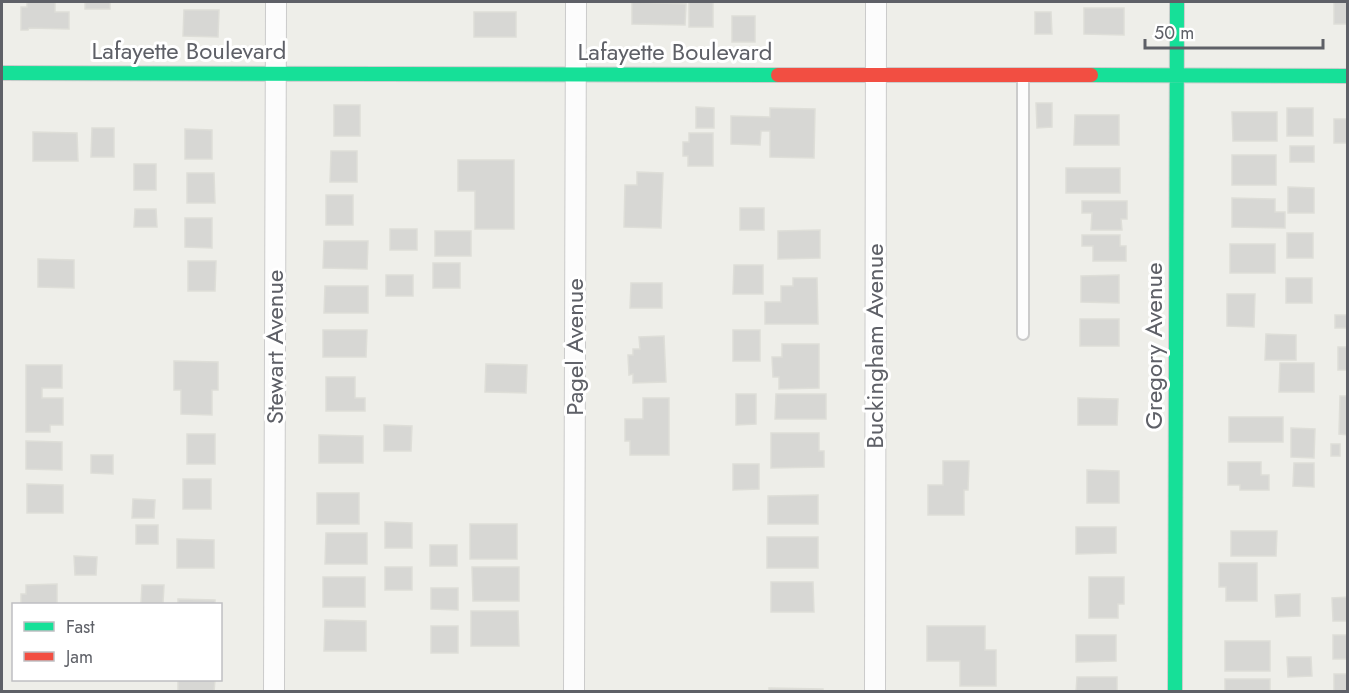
<svg xmlns="http://www.w3.org/2000/svg" width="1349" height="693" viewBox="0 0 1349 693" font-family="Jost,sans-serif">
	<rect width="100%" height="100%" fill="#eeeee9"/>
	<path fill="#d7d7d4" stroke="#deded8" stroke-width="1.5" d="M27 2H55V12H69V29L29 28 28 30H21V7H27Z
		M85 2H110V9H85Z
		M632 2 686 4 685 25 632 24Z
		M689 2H713V27H689Z
		M1334 2H1348V24H1334Z
		M1084 8H1124V35L1084 34Z
		M184 10H219L218 37 183 36Z
		M474 12H516V37H474Z
		M1035 12H1051L1052 34H1035Z
		M732 16H755V42H732Z
		M1036 103H1052V127L1037 128Z
		M334 105H360V136H334Z
		M696 107 714 108V128H696Z
		M770 108 815 109 814 158 770 157V131H761L760 145 731 144V116L770 117Z
		M1287 108H1313V136H1287Z
		M1232 112H1277V141H1233Z
		M1075 115H1119V145H1074Z
		M1334 119H1348V143H1334Z
		M92 128H114V157H91Z
		M185 129 212 130V159H185Z
		M33 132 77 133 78 161H33Z
		M689 133H713V166H688V156H683V142H689Z
		M1290 146H1314V162H1290Z
		M331 151H357V182H330Z
		M1232 155H1276V185H1232Z
		M458 160H514V229H475V191H458Z
		M134 164H156V190H134Z
		M1066 168H1120V193H1066Z
		M637 172 663 173 661 228 624 227 625 185H637Z
		M187 173H214L215 203H187Z
		M1288 187 1314 188V213H1288Z
		M326 195H353V225H326Z
		M1232 198 1275 199V212H1285V228L1232 227Z
		M1082 201H1127V219H1121L1122 230H1091L1092 213H1082Z
		M740 208H764V230H740Z
		M135 209H156L157 227H134Z
		M185 218H212V248L185 247Z
		M390 229H417V250H390Z
		M820 230V258L778 259V231Z
		M435 231H471V256H435Z
		M1287 233H1313V258H1287Z
		M1082 235H1120V246H1126V261H1093V246H1082Z
		M324 241H368L367 269 323 268Z
		M1230 244H1275V273H1230Z
		M38 259 74 260V288L38 287Z
		M188 261H216L215 291H188Z
		M433 263H460V288H433Z
		M734 265H763V294H733Z
		M386 275H413V296H386Z
		M1119 275V303L1081 302V276Z
		M793 278H817L818 324H765V302H781V286H793Z
		M1286 278H1312V303H1286Z
		M631 283H662V308H630Z
		M325 286H368V313H324Z
		M1227 294H1255L1254 327 1227 326Z
		M1335 315H1347V328H1335Z
		M1080 319H1119V346H1080Z
		M323 330H367L366 357H323Z
		M733 330H760V361H733Z
		M1266 334 1296 335V360H1265Z
		M664 336 666 382 633 383V374L629 375 628 355H633V349H640L639 337Z
		M782 344H819V388L779 389V377H773L772 357H782Z
		M1338 347H1348V370H1338Z
		M174 361 218 362V390H212V415L181 414V390H174Z
		M1280 363H1314V392H1279Z
		M486 364 527 365 526 393 485 392Z
		M26 365H62V388H42V398H63V425H50V432H26Z
		M326 377H355V398H365V411H326Z
		M736 394H756V424L736 425Z
		M776 394H826V419H775Z
		M1340 396H1348V435L1339 434Z
		M643 398H669V455H630V441H625V419H643Z
		M1078 398 1118 399 1117 425H1078Z
		M1229 417H1283V442H1229Z
		M384 425 412 426 411 451H384Z
		M1291 428 1315 429 1314 458 1291 457Z
		M771 433H819V451H824V467L771 468Z
		M187 434H215V464H187Z
		M319 435 363 436V463H319Z
		M26 441 62 442V470L26 469Z
		M1331 444H1340V456H1331Z
		M91 455H113V474L91 473Z
		M943 461H969L968 490H964V515H928V485H943Z
		M1228 462H1261V475H1269V490H1240V485H1228Z
		M1294 463H1314V487L1293 486Z
		M733 464H759V489L733 490Z
		M1087 470 1119 471V503H1087Z
		M183 479H211V509H183Z
		M27 484 63 485V513H27Z
		M317 493H359V524H317Z
		M818 495V524H768V496Z
		M133 499 155 500 154 518H132Z
		M385 522 412 523V548H385Z
		M470 524H517V559H470Z
		M136 525H158V544H136Z
		M1076 527H1116V553L1076 554Z
		M1231 531H1277L1276 556H1231Z
		M326 533H367V564H325Z
		M767 537H818V568H767Z
		M177 539 214 540V568H177Z
		M430 545H457V566H430Z
		M74 556 97 557 96 575H75Z
		M1219 563H1257V601H1226V587H1219Z
		M385 567H412V590H385Z
		M472 567H519V601H473Z
		M323 577H365V607H323Z
		M1089 577H1124V604H1118V618H1089Z
		M771 582H813L814 612H771Z
		M57 584V604H21V594H26V585Z
		M142 585H164L163 603H141Z
		M431 588H458V610L431 609Z
		M1300 594V616L1276 617 1275 595Z
		M1348 597V621H1333L1332 598Z
		M178 599 215 600V604H178Z
		M471 611H518L519 646H471Z
		M325 620 366 621V651H324Z
		M431 626H458V653H431Z
		M927 626H985V650H996V686H960V661H927Z
		M1076 635H1116V661L1076 662Z
		M1333 635H1348V659H1333Z
		M1225 641H1270V671H1225Z
		M1287 657H1311L1312 676 1288 677Z
		M1334 674H1348V692H1334Z
		M1077 677H1117V692H1076Z
		M1225 679H1270V692H1225Z
		M178 680H215L214 692H178Z
		M769 688 823 689V692H769Z"/>
	<g fill="none" stroke-linecap="round" stroke-linejoin="round">
		<g stroke="#cbcbcb" stroke-width="14">
			<path id="lane" d="M1023 76V334"/>
		</g>
		<g stroke="#cbcbcb" stroke-width="22">
			<path id="street" d="M274 692 276 2
				M574 692 576 2
				M875 692 876 2"/>
		</g>
		<g stroke="#ccc" stroke-width="16">
			<path id="fast" d="M2 73 778 75
				M1091 75 1348 76
				M1175 692 1177 2"/>
		</g>
		<g stroke="#ccc" stroke-width="16">
			<path id="jam" d="M778 75H1091"/>
		</g>
		<use href="#lane" stroke="#fcfcfc" stroke-width="10"/>
		<use href="#street" stroke="#fcfcfc" stroke-width="20"/>
		<use href="#fast" stroke="#16e098" stroke-width="14"/>
		<use href="#jam" stroke="#f24e42" stroke-width="14"/>
	</g>
	<g text-anchor="middle" stroke-width="6" stroke-linejoin="round" paint-order="stroke">
		<g font-size="24" fill="#5e6067" stroke="#fff">
			<text x="189" y="59">Lafayette Boulevard</text>
			<text x="675" y="60">Lafayette Boulevard</text>
			<text transform="translate(875 346) rotate(-90)" y="8">Buckingham Avenue</text>
			<text transform="translate(1154 346) rotate(-90)" y="8">Gregory Avenue</text>
			<text transform="translate(275 347) rotate(-90)" y="8">Stewart Avenue</text>
			<text transform="translate(575 347) rotate(-90)" y="8">Pagel Avenue</text>
		</g>
	</g>
	<rect width="1349" height="693" fill="none" stroke="#5e6067" stroke-width="6"/>
	<rect x="12" y="603" width="210" height="78" fill="#ffffff" stroke="#bfbfc2" stroke-width="1.5"/>
	<rect x="24" y="622" width="30" height="9" fill="#16e098" stroke="#bfbfc2" stroke-width="1.5"/>
	<text x="66" y="633" font-size="18" fill="#5e6067">Fast</text>
	<rect x="24" y="652" width="30" height="9" fill="#f24e42" stroke="#bfbfc2" stroke-width="1.5"/>
	<text x="66" y="663" font-size="18" fill="#5e6067">Jam</text>
	<path d="M1145 39v9h178v-9" fill="none" stroke="#5e6067" stroke-width="3"/>
	<text x="1154" y="39" font-size="18" fill="#5e6067" stroke="#ffffff" stroke-width="4.5" paint-order="stroke">50 m</text>
</svg>
